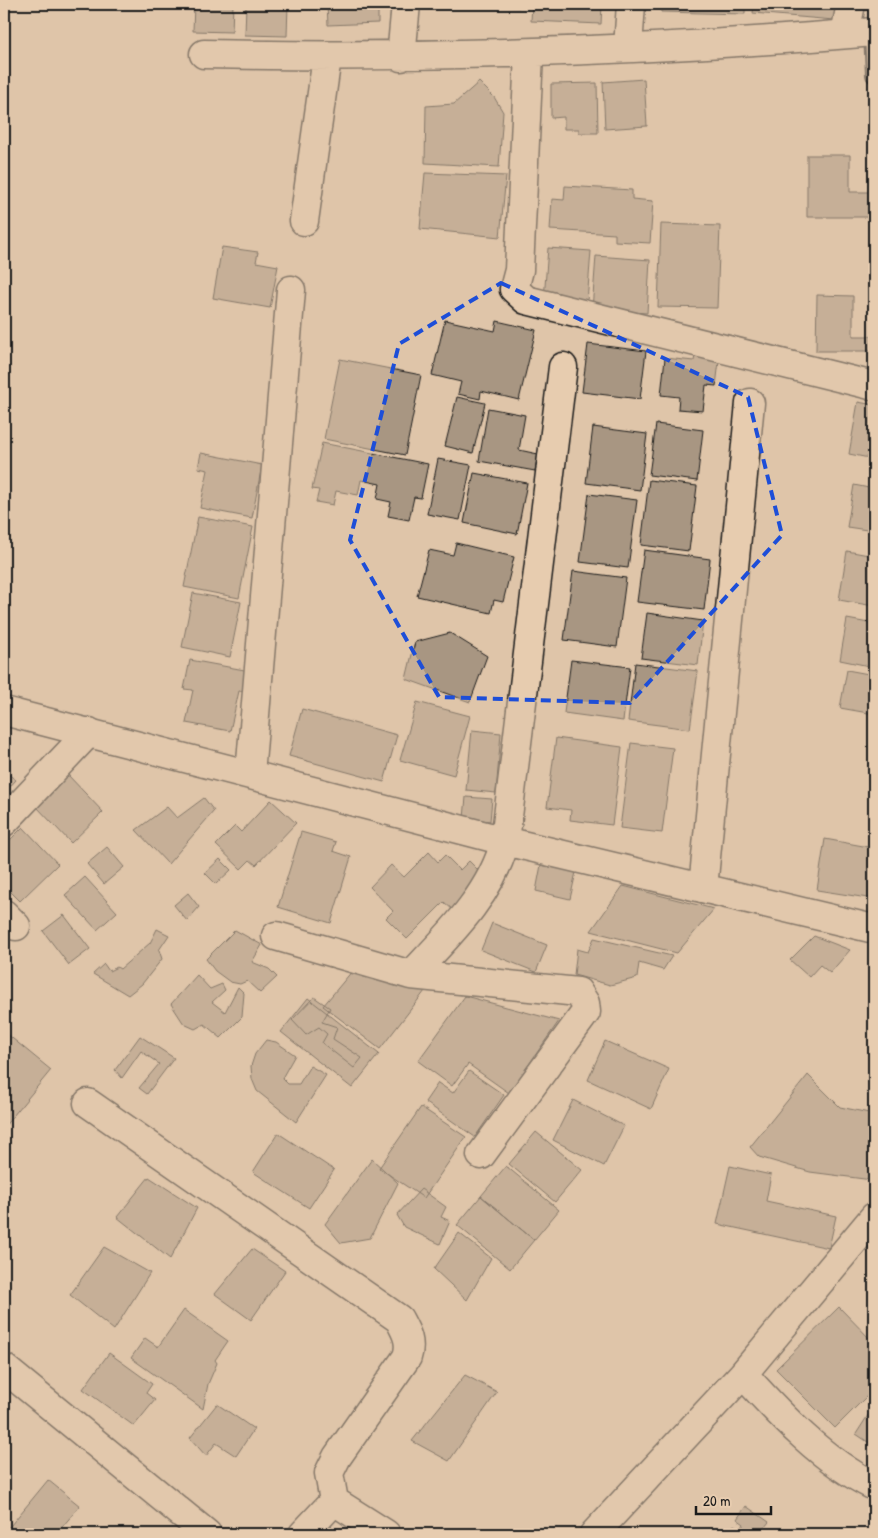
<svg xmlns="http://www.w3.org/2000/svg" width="878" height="1538" viewBox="0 0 878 1538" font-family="'Patrick Hand',sans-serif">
	<rect width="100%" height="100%" fill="#dfc5a9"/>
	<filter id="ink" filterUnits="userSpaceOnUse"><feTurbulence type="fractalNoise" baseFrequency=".02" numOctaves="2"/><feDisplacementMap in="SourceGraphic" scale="10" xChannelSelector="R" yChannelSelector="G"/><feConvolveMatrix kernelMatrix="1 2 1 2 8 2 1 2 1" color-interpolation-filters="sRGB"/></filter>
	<g filter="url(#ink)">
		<path fill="#a89682" stroke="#1c1c1c" d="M194 4H233L232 32 193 31Z
			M246 4H288L287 36 245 35Z
			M327 4H378V23L328 25Z
			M452 4H519V7Z
			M532 4H602L601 24 531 21Z
			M661 4H745V14L661 12Z
			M754 4H836L834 20 753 13Z
			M644 79 647 126 605 129 603 82Z
			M479 82 494 97 503 112 499 167 425 163 426 106 454 104Z
			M597 83 598 133H579V129H564V117L551 118V84Z
			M807 155H850V192H874V217H807Z
			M425 173 506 176 500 237 420 229Z
			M565 186 632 190V199L653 201 650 243 615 241V234L550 230 552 199 564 200Z
			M661 224 720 226 717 308 658 307Z
			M222 247 258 252 256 262 278 266 270 308 213 298Z
			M548 248 591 251 587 302 544 299Z
			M596 256 650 260 647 313 592 310Z
			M817 295 853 296V336H874V351H816Z
			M445 320 495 331 497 321 536 330 519 400 481 391 480 399 458 394 461 382 432 375Z
			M588 344 646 351 640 399 582 392Z
			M696 351 720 353 716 386 706 385 703 411 678 409 679 397 661 395 665 358 694 361Z
			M340 359 421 375 405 455 324 439Z
			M457 397 485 403 473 453 445 446Z
			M858 402 874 405V459L849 454Z
			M488 408 525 415 519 450 538 454 535 471 479 461Z
			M656 424 703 430 697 481 649 475Z
			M593 427 647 434 640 490 586 483Z
			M322 443 428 464 421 498 414 497 409 520 388 516 391 502 377 499 380 484 361 480 358 495 336 491 333 505 316 502 319 490 312 489Z
			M201 453 262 465 252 518 200 508 208 470 198 468Z
			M438 459 471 465 460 520 427 514Z
			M474 473 527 483 517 534 464 523Z
			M649 480 697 486 689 551 641 545Z
			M854 485 874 489V531L847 527Z
			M589 494 637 500 628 568 580 562Z
			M198 517 253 527 239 598 184 587Z
			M456 543 514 557 503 602 494 600 491 613 417 596 429 550 453 555Z
			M644 550 710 559 704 610 637 602Z
			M847 551 874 556V606L839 600Z
			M573 571 626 578 617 647 564 640Z
			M193 593 241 602 230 657 182 647Z
			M647 613 703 621 698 665 641 658Z
			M847 619 874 624V667L840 660Z
			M450 633 487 656 470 702 406 679 415 642Z
			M190 660 250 671 247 692 239 691 230 731 186 723 193 690 184 689Z
			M571 660 630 667 623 721 564 713Z
			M635 663 698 671 690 729 628 721Z
			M847 670 874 675V714L840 708Z
			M417 702 470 716 454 775 400 760Z
			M302 709 397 735 384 782 289 756Z
			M472 730 501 733 496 793 466 790Z
			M556 738 622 747 612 825 570 820 571 810 547 807Z
			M631 743 673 748 662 833 620 828Z
			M4 771 16 780 4 793Z
			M68 775 103 812 71 843 36 806Z
			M466 797 492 799 490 821 464 818Z
			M204 798 214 811 168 864 136 830 167 807 177 818Z
			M271 800 296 823 256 865 250 860 241 869 216 845 235 826 241 832Z
			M23 827 58 864 20 901 4 885V846Z
			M301 832 336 842 333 851 351 857 331 923 278 907Z
			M825 839 874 848V899L817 890Z
			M107 847 124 867 104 884 87 864Z
			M429 852 438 862 445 855 460 870 469 861 486 878 453 910 444 902 407 939 386 918 393 911 370 887 391 865 404 877Z
			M220 859 231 870 216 884 205 873Z
			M541 865 576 872 570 899 536 891Z
			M85 877 117 912 97 930 65 895Z
			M623 886 714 909 677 953 591 931Z
			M188 893 199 907 187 921 174 905Z
			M64 915 90 949 69 965 43 931Z
			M492 923 547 945 536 972 481 950Z
			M157 929 169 935 159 950 162 959 142 984 128 995 93 974 104 964 109 971 117 967 120 969 150 943Z
			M235 930 262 945 252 962 269 969 277 977 260 993 247 981 240 984 230 982 215 971 206 959Z
			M814 936 850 950 830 973 820 965 809 977 790 960Z
			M594 938 672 956 663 970 639 963 637 978 610 985 574 975 577 949 588 952Z
			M358 964 425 991 380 1049 323 1006Z
			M197 975 210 989 222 984 225 990 212 1002 225 1012 238 987 244 993 242 1017 221 1038 204 1024 195 1029 184 1024 171 1004Z
			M465 996 559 1021 509 1093 468 1064 452 1086 418 1061Z
			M314 997 330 1008 322 1022 337 1027 333 1039 362 1058 354 1068 322 1043 327 1034 319 1027 306 1035 292 1020Z
			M308 998 379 1054 352 1088 281 1032Z
			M7 1034 51 1070 4 1127V1038Z
			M140 1036 174 1058 147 1094 139 1088 159 1064 141 1051 122 1078 115 1070Z
			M266 1040 276 1042 295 1055 282 1078 288 1084H299L310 1066 326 1075 296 1122 257 1091 252 1079 251 1066 255 1054Z
			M605 1041 669 1069 651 1109 588 1080Z
			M469 1071 504 1095 475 1137 425 1102 438 1083 453 1093Z
			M808 1075 840 1107 874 1114 872 1180 810 1172 759 1157 750 1147Z
			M573 1100 624 1126 604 1166 553 1140Z
			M421 1107 466 1137 424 1198 379 1168Z
			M536 1132 582 1170 555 1202 509 1164Z
			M278 1133 334 1170 309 1208 253 1172Z
			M372 1159 398 1183 370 1238 341 1243 325 1224Z
			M506 1166 559 1210 534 1240 481 1196Z
			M730 1166 771 1175 766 1201 836 1216 829 1248 717 1224Z
			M149 1177 197 1208 170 1259 117 1217Z
			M421 1189 446 1207 441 1217 450 1221 440 1244 404 1227 397 1215Z
			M481 1196 534 1240 510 1269 457 1225Z
			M459 1233 491 1258 467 1300 434 1269Z
			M104 1247 150 1273 114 1330 70 1295Z
			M252 1249 285 1271 251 1320 215 1294Z
			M839 1307 874 1343V1389L835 1428 776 1369Z
			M184 1310 228 1341 215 1360 217 1363 208 1384 203 1409 131 1358 145 1338 158 1347Z
			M109 1353 152 1384 146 1393 155 1400 134 1426 83 1389Z
			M465 1375 497 1392 449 1461 412 1441Z
			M217 1404 254 1429 236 1456 216 1443 206 1456 190 1438Z
			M874 1406V1446L856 1434Z
			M48 1480 80 1506 56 1534H10L6 1531Z
			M746 1506 769 1522 764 1528 774 1534H726L734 1525 740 1530 744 1524 737 1519Z"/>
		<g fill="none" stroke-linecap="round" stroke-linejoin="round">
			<g stroke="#1c1c1c" stroke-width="18">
				<path id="lane" d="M872 32 874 75"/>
			</g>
			<g stroke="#1c1c1c" stroke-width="31">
				<path id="street" d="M845 34 851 4
					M628 47 631 4
					M204 54C428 59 651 51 874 32
					M529 54 519 270 514 289 526 300 874 386
					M401 57 406 4
					M304 221 327 57
					M250 774 291 290
					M4 822 89 732
					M703 888 750 403
					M4 914 16 926
					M276 936 411 975 578 992 585 1003 586 1012 481 1155
					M411 975C448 936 492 894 505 841L563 367
					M88 1103 399 1319C406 1332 412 1342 407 1357L337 1457 329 1473 334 1501 386 1534
					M4 1368 207 1534
					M743 1374C781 1416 823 1461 874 1486
					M303 1534 334 1501
					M594 1534 743 1374 874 1217"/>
			</g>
			<g stroke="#1c1c1c" stroke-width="31">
				<path id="secondary" d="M4 711 505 841 874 929"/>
			</g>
			<use href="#lane" stroke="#e7ccaf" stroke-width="14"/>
			<use href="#street" stroke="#e7ccaf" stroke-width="28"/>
			<use href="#secondary" stroke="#e7ccaf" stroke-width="28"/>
		</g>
	</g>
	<path d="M0 0H878V1538H0ZM501 283 748 397 782 535 630 703 439 697 350 540 399 344Z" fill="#dfc5a9" fill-opacity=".55" fill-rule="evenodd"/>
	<path fill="none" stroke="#1d4ed8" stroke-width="4" stroke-dasharray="10 6" stroke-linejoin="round" d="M501 283 748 397 782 535 630 703 439 697 350 540 399 344Z"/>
	<rect width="878" height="1538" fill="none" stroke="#e7ccaf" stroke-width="20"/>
	<rect x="10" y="10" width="858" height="1518" fill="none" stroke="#1c1c1c" stroke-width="2" filter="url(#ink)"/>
	<path d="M696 1506v8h75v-8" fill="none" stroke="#1c1c1c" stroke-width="2.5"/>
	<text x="703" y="1506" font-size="15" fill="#1c1c1c" stroke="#e7ccaf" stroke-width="4" paint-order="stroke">20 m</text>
</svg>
